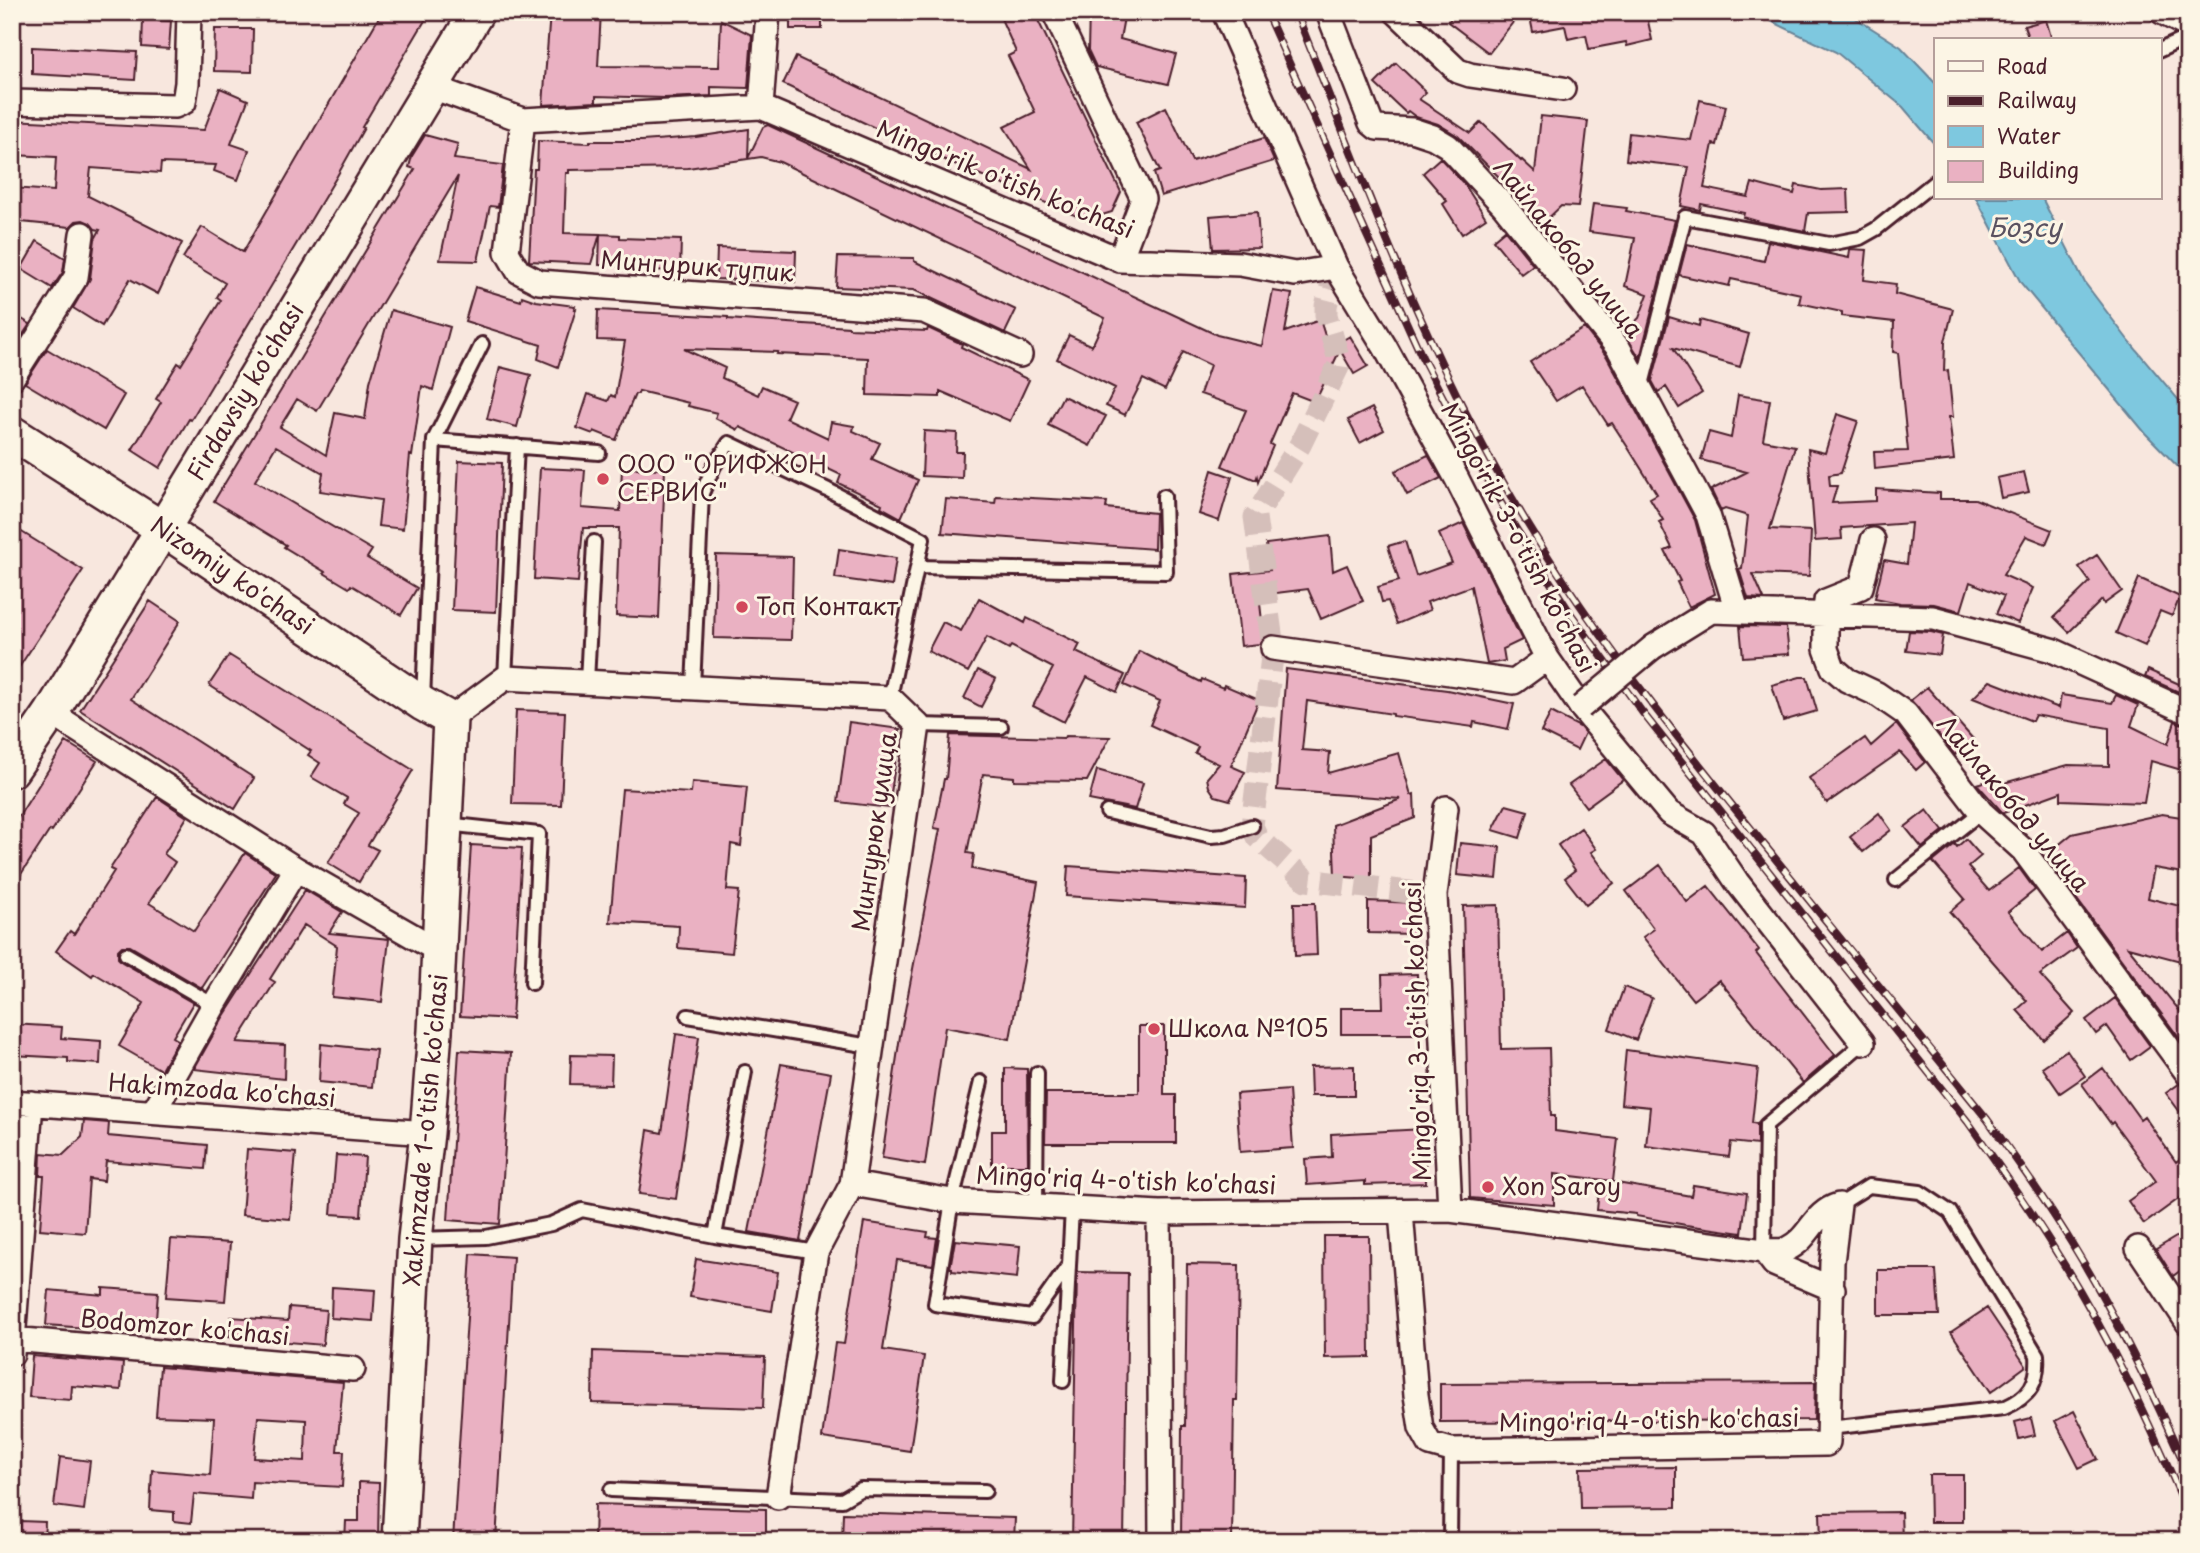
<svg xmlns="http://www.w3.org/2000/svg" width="2200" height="1553" viewBox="0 0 2200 1553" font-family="'Playpen Sans',sans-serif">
	<rect width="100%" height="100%" fill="#f8e7de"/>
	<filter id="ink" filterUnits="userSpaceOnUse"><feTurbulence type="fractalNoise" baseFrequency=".0143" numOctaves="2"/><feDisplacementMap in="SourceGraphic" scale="14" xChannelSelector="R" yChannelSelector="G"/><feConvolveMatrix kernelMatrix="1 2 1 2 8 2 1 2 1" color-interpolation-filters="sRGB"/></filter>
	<g filter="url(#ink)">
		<path fill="#7ec8df" stroke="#698497" stroke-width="2" d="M1752 12H1846L1901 47 1936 84V146L1903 107 1836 52Z
			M1976 198H2042L2085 283 2128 340 2188 411V477L2146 434 2021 283Z"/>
		<path fill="#eab1c2" stroke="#4a1f2b" stroke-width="2" fill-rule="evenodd" d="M382 12H430L362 127 364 128 337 176 191 420 189 419 160 468 132 450 161 402 156 399 178 363 181 365 221 300 217 297 225 283 183 258 202 227 243 252Z
			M550 12H601L598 66 719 67 721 20 752 35 748 88 711 87V96L665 98 596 96V102L543 105Z
			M790 12H822V29H790Z
			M998 12H1034L1121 192 1112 212 1086 220 917 148 783 84 796 57 1031 169 1004 127 1035 112 1008 56 1016 52Z
			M1089 12H1125L1120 39 1176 54 1168 84 1096 67 1088 50Z
			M1456 12H1521L1489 53 1448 22Z
			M1529 12H1646L1652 40 1627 46 1626 42 1589 49 1586 35 1568 39 1565 26 1533 32Z
			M143 19 171 21 169 49 142 47Z
			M2046 20 2052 40H2029L2024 26Z
			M215 29H253L252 72 214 71Z
			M32 47 137 52 135 80 32 74Z
			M1396 63 1426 92 1419 99 1470 133 1481 122 1521 161 1522 160 1535 172 1541 116 1588 121 1578 207 1561 206 1539 227 1527 212 1531 209 1458 136 1438 124 1416 117 1408 111 1406 113 1375 84Z
			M220 88 248 100 231 144 249 150 238 180 214 171 216 165 161 163 160 173 91 168 88 196 182 243 158 294 130 279 102 326 73 308 90 279 95 239 100 230 95 229 90 223 83 220 76 221 70 227 12 221V188L54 191 56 157 12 155V120L204 130Z
			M1700 100 1726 106 1717 145 1713 144 1704 188 1748 197 1752 183 1794 194 1796 185 1821 190 1848 189 1849 212 1808 213 1805 231 1760 222 1743 217 1744 213 1701 204 1700 210 1681 206 1689 167 1626 160 1629 133 1691 140Z
			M1166 107 1192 161 1264 138 1274 161 1161 196 1154 173 1160 171 1136 122Z
			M768 125 1217 335 1262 346 1273 291 1292 294 1285 332 1320 320 1329 348 1350 336 1368 366 1354 374 1340 350 1315 402 1292 393 1270 444 1273 446 1258 482 1257 477 1256 480 1222 466 1246 410 1200 394 1210 365 1183 352 1165 390 1143 379 1125 415 1106 406 1115 388 1057 359 1069 335 1092 346 1105 318 780 162 761 157 688 168 569 170V173H566L564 233 600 234 591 264 529 261 534 169H537L538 141 590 143V141H642L696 137 749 129 748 158 763 127Z
			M425 135 458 144 454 159 503 165 498 207 490 206 478 261 440 260 458 176 317 411 297 399 280 427 326 455 335 413 365 419 370 382 391 310 450 327 433 390 422 386 412 456 410 455 403 529 378 526 381 500 320 491 323 473 276 446 255 481 372 550 367 558 417 588 401 615 351 585 349 588 324 573 325 572 284 547 286 545 214 501 415 169 409 167 412 156Z
			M1440 158 1465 185 1486 218 1462 234 1443 204 1447 201 1423 173Z
			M1593 204 1627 208 1626 211 1675 220 1640 358 1624 333 1639 318 1648 294 1625 286 1635 238 1589 232Z
			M1257 212 1260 248 1213 249 1210 216Z
			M1505 230 1533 265 1521 274 1493 240Z
			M600 234 620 235V238L681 240 680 271 648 270V267L599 265Z
			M37 241 65 258 63 272 52 288 21 269Z
			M1768 241 1849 258 1850 249 1867 250 1864 280 1896 284 1895 294 1953 309 1945 342 1944 371 1948 370 1953 417H1949L1954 460 1875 469 1874 452 1908 451 1898 353 1893 352 1894 322 1842 316V312L1799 303 1801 294 1731 279 1729 286 1679 275 1687 244 1764 261Z
			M717 248 796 251 795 282 716 279Z
			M838 257 914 258V261L1016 310 1005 333 914 290 836 287Z
			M475 287 521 301 522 296 536 301 575 306 574 309H576L558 367 538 359 541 345 465 321Z
			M598 310 728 317V319L849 327V328L927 331 928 328 962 344 961 347 1029 380 1010 421 940 391V397L867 395 868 358 777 354 778 352 684 349 725 368 722 378 758 395 762 386 794 400 786 418 828 438 831 422 854 426 853 431 880 443 872 459 918 480 901 518 881 507 882 504 838 483 841 475 740 427 738 430 715 418 717 413 688 406 689 403 639 391 638 394H635L616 440 594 431 593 434 577 428 588 394 608 401 611 395 615 397 625 341 597 340Z
			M12 313 30 324 12 351Z
			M1669 317 1699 326 1700 320 1749 334 1740 367 1673 348 1702 393 1679 408 1666 387 1658 392 1652 381Z
			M1584 328 1607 357 1695 520 1715 594 1689 607 1677 582 1680 581 1665 551 1672 548 1659 522 1663 520 1650 498 1657 494 1627 446 1612 423 1608 425 1582 385 1556 401 1530 362Z
			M47 349 124 395 104 430 25 383Z
			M500 367 531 375 517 427 487 419Z
			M1738 395 1770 400 1763 440 1795 446 1770 529 1811 531 1809 576 1753 574 1764 599 1748 598 1739 569 1742 568 1748 516 1725 509 1721 511 1711 490 1747 472 1701 460 1709 432 1731 438Z
			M1063 396 1106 416 1090 446 1048 425Z
			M1372 408 1384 430 1360 443 1348 420Z
			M1837 414 1858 421 1841 473 1829 475 1830 486H1837L1832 503 1876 501V489L1940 493V499H1975L2052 530 2046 544 2026 536 2003 575 2033 588 2018 623 1996 614 2004 596 1970 582 1961 611 1934 604 1900 603 1875 598 1884 560 1907 564 1911 523 1841 528 1842 539 1815 541 1808 449 1825 453Z
			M924 431 957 433 956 452H963L962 478 922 476Z
			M1428 455 1441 478 1407 495 1395 471Z
			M459 461 502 463 496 612 452 610Z
			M540 468 585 470 582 508 620 511 622 468 665 469 659 618 616 616 619 528H583L578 582 534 579Z
			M1212 470 1232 477 1219 521 1199 514Z
			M2024 472 2029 492 2001 498 1997 478Z
			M996 496 1107 502 1106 508 1155 513 1154 549 942 533 946 499 995 503Z
			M1463 523 1522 640 1503 649 1505 661 1487 664 1471 586 1427 602 1430 610 1397 624 1388 601 1382 602 1378 587 1399 581 1388 546 1405 541 1416 576 1452 563 1439 534Z
			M12 526 83 570 12 678Z
			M1330 536 1333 571 1347 565 1363 601 1321 619 1308 589 1259 595 1264 638 1260 644 1241 646 1233 574 1270 570 1266 544Z
			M839 549 896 558 892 586 835 578Z
			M716 555 793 557 791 640 714 638Z
			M2097 555 2122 591 2104 604 2102 600 2069 632 2054 617 2090 582 2079 567Z
			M2139 578 2180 597 2172 616 2160 611 2145 646 2116 633Z
			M979 598 1025 623 1027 618 1080 644 1076 652 1125 675 1117 692 1087 677 1064 722 1033 706 1053 668 1011 646 1009 649 987 637 968 672 928 651 943 622 961 631Z
			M150 601 180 621 131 699 254 778 235 809 80 710Z
			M1740 626 1786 627 1789 654 1743 657Z
			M1909 631 1931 632 1943 635 1940 655 1906 651Z
			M1139 651 1201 682 1202 679 1223 688 1224 685 1259 700 1231 766 1245 772 1230 800 1215 796 1209 787 1207 778 1219 764 1195 753 1198 747 1150 725 1160 701 1124 685Z
			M229 655 413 770 368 845 378 850 359 882 328 863 359 813 344 804 347 798 311 777 320 763 308 755 311 751 209 685Z
			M1286 669 1447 690 1514 704 1508 729 1474 722 1473 727 1393 716V714L1307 701 1302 750 1330 752 1328 773 1399 753 1411 795 1414 794 1415 818 1371 835V879L1335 876 1333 825 1401 799 1277 790Z
			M978 670 996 679 981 707 964 698Z
			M2148 670 2188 688V696L2145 677Z
			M1800 677H1807L1817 711 1783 721 1772 685Z
			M1990 681 2059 708 2061 695 2112 703 2116 695 2138 705 2131 726 2168 744 2175 721 2188 726V772L2151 761 2144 803 2061 800V792L2003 813 1977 784 1991 780 1997 785 2068 765 2109 766V728L2035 715 2032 721 1973 698Z
			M1927 687 1973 739 1955 755 1911 700Z
			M516 710 565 712 561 805 512 804Z
			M1551 712 1580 727 1585 733 1577 750 1541 732Z
			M849 722 900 729 889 808 838 802Z
			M1896 724 1925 762 1916 770 1900 752 1827 803 1809 778 1865 738 1871 746Z
			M950 735 1064 738 1065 736 1110 737 1087 781 1014 780V777L983 774 967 853 974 854 972 869 1038 882 1010 1039 945 1027 925 1165 882 1158 900 1036 940 829 934 828 944 779H946Z
			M66 742 97 761 52 831 50 830 12 888V827Z
			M1606 759 1623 780 1586 807 1569 785Z
			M1097 770 1143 783 1135 809 1089 800Z
			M692 782 747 787 741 846 731 844 727 890 739 891 732 953 678 948 679 926 610 922 622 789 691 793Z
			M157 797 187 817 164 854 175 862 149 903 194 931 245 853 276 873 202 988 130 946H122L118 950V958L122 962 193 1003 173 1037 178 1040 161 1070 119 1046 144 1003 94 973 92 976 56 951 70 931 74 934 114 871 110 869Z
			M1506 805 1528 811 1520 838 1493 830Z
			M1927 810 1943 831 1922 848 1905 827Z
			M1879 813 1891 830 1863 852 1850 837Z
			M2162 814 2188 818V874L2154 868 2148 898 2188 908V963L2128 947 2188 1021V1050L2045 856 2072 834Z
			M1581 828 1596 849 1591 852 1614 883 1586 905 1565 878 1575 870 1558 845Z
			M1966 839 1981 856 1968 867 1989 891 2019 868 2035 890 2008 912 2042 952 2067 933 2077 948 2040 975 2074 1013 2044 1040 2017 1010 2027 1001 1950 912 1965 899 1933 862 1955 844 1957 847Z
			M1460 843 1500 847 1497 879 1457 875Z
			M471 845 522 848 512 1019 460 1016Z
			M1660 865 1687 902 1708 886 1759 950 1756 953 1835 1055 1803 1083 1719 980 1693 1000 1643 937 1654 929 1626 891Z
			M1068 866 1246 878 1245 908 1066 896Z
			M305 890 342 912 329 933 389 939 382 1002 332 997 337 946 304 925 270 979 275 982 237 1042 285 1045 284 1079 194 1069 222 1019Z
			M1368 901 1416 903 1415 934 1368 933Z
			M1294 903H1315L1317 955 1295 956Z
			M1498 905 1501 1049 1549 1048 1551 1116H1555V1131L1618 1139 1613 1181 1554 1174V1205L1470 1198 1463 906Z
			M1417 974 1419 1034H1341V1008H1383L1382 975Z
			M1624 987 1652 998 1636 1040 1609 1029Z
			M2115 998 2150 1046 2131 1060 2107 1026 2096 1034 2086 1020Z
			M12 1024 62 1027 61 1038 101 1041 100 1064 68 1062V1058L12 1055Z
			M1139 1026H1164V1095H1176V1143H1045L1046 1093H1139Z
			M676 1034 699 1037 676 1199 639 1194 648 1130 662 1133Z
			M321 1044 376 1050 372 1087 319 1082Z
			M459 1050 511 1053 500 1224 448 1220Z
			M1626 1050 1758 1068 1752 1123 1757 1124V1145L1731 1142 1729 1157 1646 1146 1650 1107 1621 1104Z
			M2067 1050 2085 1076 2060 1093 2042 1067Z
			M571 1055 612 1056 611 1085 570 1084Z
			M781 1064 831 1073 800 1241 749 1232Z
			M1354 1066V1096H1311L1310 1067Z
			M1005 1068 1027 1069 1028 1165H992V1131H1005Z
			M2103 1068 2140 1119 2144 1116 2176 1162 2188 1152V1192L2144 1224 2128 1201 2156 1181 2113 1122 2111 1124 2082 1084Z
			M2179 1084 2188 1088V1123L2166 1093Z
			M1289 1090 1293 1148 1240 1152 1236 1094Z
			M84 1121 109 1123 108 1136 207 1145 205 1169 106 1161 104 1181 89 1179 85 1233 40 1229 44 1176H40L41 1153 63 1155 82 1137Z
			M1424 1129 1426 1183 1365 1185V1181L1307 1185 1305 1159 1332 1157 1331 1134Z
			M247 1149 296 1153 290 1219 242 1215Z
			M336 1155 365 1157 361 1216 331 1214Z
			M1600 1180 1691 1196 1693 1185 1747 1193 1742 1233 1686 1225 1636 1216V1214L1597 1210Z
			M864 1222 928 1232 927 1237 937 1238 933 1265 897 1260 883 1350 924 1356 910 1451 822 1438 835 1343 844 1344Z
			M2188 1230V1265L2173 1276 2156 1249Z
			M1324 1236H1369L1370 1357 1325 1358Z
			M171 1239 230 1243 225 1301 166 1297Z
			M955 1240 1020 1246 1017 1278 952 1271V1268H950Z
			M471 1254 513 1257 496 1541H453Z
			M696 1259 778 1272 772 1311 690 1297Z
			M1187 1264 1239 1265 1237 1400H1234L1232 1541H1181L1182 1426H1185Z
			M1878 1270H1936L1939 1315H1878Z
			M1077 1272 1128 1273 1124 1541H1072Z
			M332 1287 375 1290 373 1321 331 1318Z
			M103 1288 158 1292 155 1333 46 1325 49 1290 103 1295Z
			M289 1307 326 1310 323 1345 229 1337 231 1317 288 1321Z
			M1987 1308 2026 1366 1991 1392 1951 1332Z
			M593 1351 765 1357 763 1408 592 1403Z
			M32 1356 123 1363 121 1390 72 1386 71 1400 29 1397Z
			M160 1367 343 1382 337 1451H344L342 1487 252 1482 251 1499 194 1494 191 1523 174 1521V1512L150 1510 152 1470 210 1475 214 1418 156 1416ZM258 1417 306 1420 305 1461 254 1458Z
			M1815 1382 1814 1420 1440 1422V1384Z
			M2074 1411 2098 1459 2079 1468 2055 1421Z
			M2031 1418 2035 1435 2019 1439 2015 1422Z
			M60 1457 90 1461 84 1510 54 1506Z
			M1676 1467V1507L1581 1508 1580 1468Z
			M1929 1475H1963V1522H1930Z
			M359 1482 379 1483 378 1541H345L346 1521H359Z
			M595 1504 766 1509V1541H594Z
			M1901 1512 1902 1541H1821L1820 1513Z
			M843 1513 1015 1518 1014 1541H842Z
			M20 1521 45 1522 44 1541H19Z"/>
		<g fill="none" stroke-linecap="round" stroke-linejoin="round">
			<path stroke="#d5bfba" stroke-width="23" stroke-dasharray="23 11" stroke-linecap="butt" d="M1336 267 1326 306V315L1339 360 1338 367 1300 445 1255 517 1273 648 1252 826 1257 837 1306 880 1435 895"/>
			<g stroke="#4a1f2b" stroke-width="18">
				<path id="lane" d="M2160 50 2188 37
					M1641 389 1685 217 1829 244 1860 238 1876 229 1936 181
					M434 440 599 453
					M917 567 1166 572 1164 496
					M505 678 517 446
					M587 682 594 542
					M693 687 702 493 714 466 729 443 828 490 923 539 890 698
					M423 700 434 440 482 344
					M918 725 1001 727
					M1107 812 1211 836 1225 835 1252 826
					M446 824 539 834 532 983
					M1896 880 1981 812
					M126 954 214 1005
					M688 1016 870 1046
					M981 1082 952 1201 935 1304 1032 1317 1068 1266
					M1036 1206 1037 1073
					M715 1236 745 1072
					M415 1239 486 1237 551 1224 582 1210 715 1236 816 1252
					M1764 1251 1766 1125 1863 1043
					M1063 1381 1072 1208
					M1829 1428 2004 1408C2030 1397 2039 1382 2037 1355L1950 1212 1920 1192 1869 1186 1839 1205
					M611 1490 842 1500 861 1489 985 1491
					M1450 1541 1451 1450"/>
			</g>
			<g stroke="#4a1f2b" stroke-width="28">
				<path id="street" d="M1054 12 1143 199 1120 260
					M1328 12 1371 123 1377 128 1412 130 1433 137 1448 146 1504 206 1619 349 1708 515 1737 611
					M1396 12 1458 71 1470 75 1563 89
					M2162 12 2188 26
					M432 87 523 120 761 107 1120 260 1240 264 1295 274 1336 267 1224 12
					M12 102 175 106 184 102 187 83 189 12
					M761 107 768 12
					M523 120 507 252 518 271 539 282 924 311 1020 355
					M1336 267 1385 347 1457 479 1547 658 1581 707 1669 813 1704 833 1737 882 1863 1043
					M12 378 76 277 82 234
					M1873 540 1861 587 1826 601V649L1833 668 1847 680 1877 694 1906 714 1981 812 2023 850 2188 1074
					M1653 647 1711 611 1933 618 2052 650 2188 712
					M1273 648 1514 682 1547 658
					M51 713 296 869 439 951
					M450 719 505 678 890 698 918 725 852 1184 816 1252 778 1497
					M1446 808 1435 895 1450 1210
					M12 1102 427 1133
					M154 1111 214 1005 296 869
					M852 1184 952 1201 1159 1213 1450 1210 1764 1251C1771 1250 1781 1252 1787 1249 1811 1238 1812 1213 1839 1205L1832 1262 1828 1442 1826 1444 1451 1450 1430 1444 1421 1428 1416 1395 1401 1212
					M1159 1213 1161 1541
					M2138 1248 2188 1323
					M1764 1251 1774 1264 1833 1289
					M12 1339 353 1369
					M12 1354 31 1103"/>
			</g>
			<g stroke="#4a1f2b" stroke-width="38">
				<path id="secondary" d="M12 433 163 529 423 704 450 719 435 1031 427 1133 415 1239 399 1541
					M12 770 51 713 477 12"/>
			</g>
			<use href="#lane" stroke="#fcf5e5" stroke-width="12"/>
			<use href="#street" stroke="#fcf5e5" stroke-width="23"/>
			<use href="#secondary" stroke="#fcf5e5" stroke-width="33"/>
			<g stroke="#4a1f2b" stroke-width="8">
				<path id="rail" d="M1266 12 1422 357 1466 442 1516 529 1571 614 1642 712 1968 1122C1999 1166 2030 1209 2058 1255 2109 1336 2150 1424 2188 1512
					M1296 12C1365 186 1429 363 1527 523 1599 642 1687 750 1774 857 1845 944 1916 1031 1987 1119 2016 1159 2045 1200 2071 1242 2116 1315 2153 1394 2188 1472"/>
			</g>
			<use href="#rail" stroke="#fcf5e5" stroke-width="5" stroke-dasharray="16" stroke-linecap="butt"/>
			<g stroke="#4a1f2b" stroke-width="28" stroke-linecap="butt">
				<path id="street-bridge" d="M1581 707 1653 647"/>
			</g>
			<use href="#street-bridge" stroke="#fcf5e5" stroke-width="23"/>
		</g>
	</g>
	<g fill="#d1495b" stroke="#fcf5e5" stroke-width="2.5">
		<circle cx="603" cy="479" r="7"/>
		<circle cx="742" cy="607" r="7"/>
		<circle cx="1154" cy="1029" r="7"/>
		<circle cx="1488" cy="1187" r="7"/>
	</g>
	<g text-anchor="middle" stroke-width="6" stroke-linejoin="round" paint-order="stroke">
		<g font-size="24" fill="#4a1f2b" stroke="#fcf5e5">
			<text transform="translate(1005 180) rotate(22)" y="8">Mingo'rik o'tish ko'chasi</text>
			<text transform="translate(1568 249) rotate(51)" y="8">Лайлакобод улица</text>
			<text transform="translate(697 267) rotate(4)" y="8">Мингурик тупик</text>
			<text transform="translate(246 392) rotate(-59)" y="8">Firdavsiy ko'chasi</text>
			<text transform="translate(1518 538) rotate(62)" y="8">Mingo'rik 3-o'tish ko'chasi</text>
			<text transform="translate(232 576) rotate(34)" y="8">Nizomiy ko'chasi</text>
			<text transform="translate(2013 804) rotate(50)" y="8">Лайлакобод улица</text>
			<text transform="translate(875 832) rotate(-82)" y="8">Мингурюк улица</text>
			<text transform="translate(1418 1031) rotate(-92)" y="8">Mingo'riq 3-o'tish ko'chasi</text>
			<text transform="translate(222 1091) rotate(4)" y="8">Hakimzoda ko'chasi</text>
			<text transform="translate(426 1130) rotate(-85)" y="8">Xakimzade 1-o'tish ko'chasi</text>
			<text transform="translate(1126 1181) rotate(2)" y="8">Mingo'riq 4-o'tish ko'chasi</text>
			<text transform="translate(185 1328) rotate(5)" y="8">Bodomzor ko'chasi</text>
			<text transform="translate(1649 1421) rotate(-1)" y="8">Mingo'riq 4-o'tish ko'chasi</text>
		</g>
		<g font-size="24" fill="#4a1f2b" stroke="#fcf5e5" text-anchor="start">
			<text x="617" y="473">ООО "ОРИФЖОН<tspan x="617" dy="28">СЕРВИС"</tspan></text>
			<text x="756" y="615">Топ Контакт</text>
			<text x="1168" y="1037">Школа №105</text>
			<text x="1502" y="1195">Xon Saroy</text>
		</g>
		<g font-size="26" font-style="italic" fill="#5a5261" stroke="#fcf5e5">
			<text x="2025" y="237">Бозсу</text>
		</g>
	</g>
	<rect width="2200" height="1553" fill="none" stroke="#fcf5e5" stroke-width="42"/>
	<rect x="21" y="21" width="2158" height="1511" fill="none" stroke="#4a1f2b" stroke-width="2.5" filter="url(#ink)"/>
	<rect x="1934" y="38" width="228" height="161" fill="#fcf5e5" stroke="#b59f9b" stroke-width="2"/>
	<rect x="1948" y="61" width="35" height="10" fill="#fcf5e5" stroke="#b59f9b" stroke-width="2"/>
	<text x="1997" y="74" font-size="21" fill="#4a1f2b">Road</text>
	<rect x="1948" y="96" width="35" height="10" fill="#4a1f2b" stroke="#b59f9b" stroke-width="2"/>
	<text x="1997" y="108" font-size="21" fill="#4a1f2b">Railway</text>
	<rect x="1948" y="126" width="35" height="21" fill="#7ec8df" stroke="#b59f9b" stroke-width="2"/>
	<text x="1997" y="144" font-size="21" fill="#4a1f2b">Water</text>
	<rect x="1948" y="161" width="35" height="21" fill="#eab1c2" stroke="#b59f9b" stroke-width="2"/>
	<text x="1997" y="178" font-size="21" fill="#4a1f2b">Building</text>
</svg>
